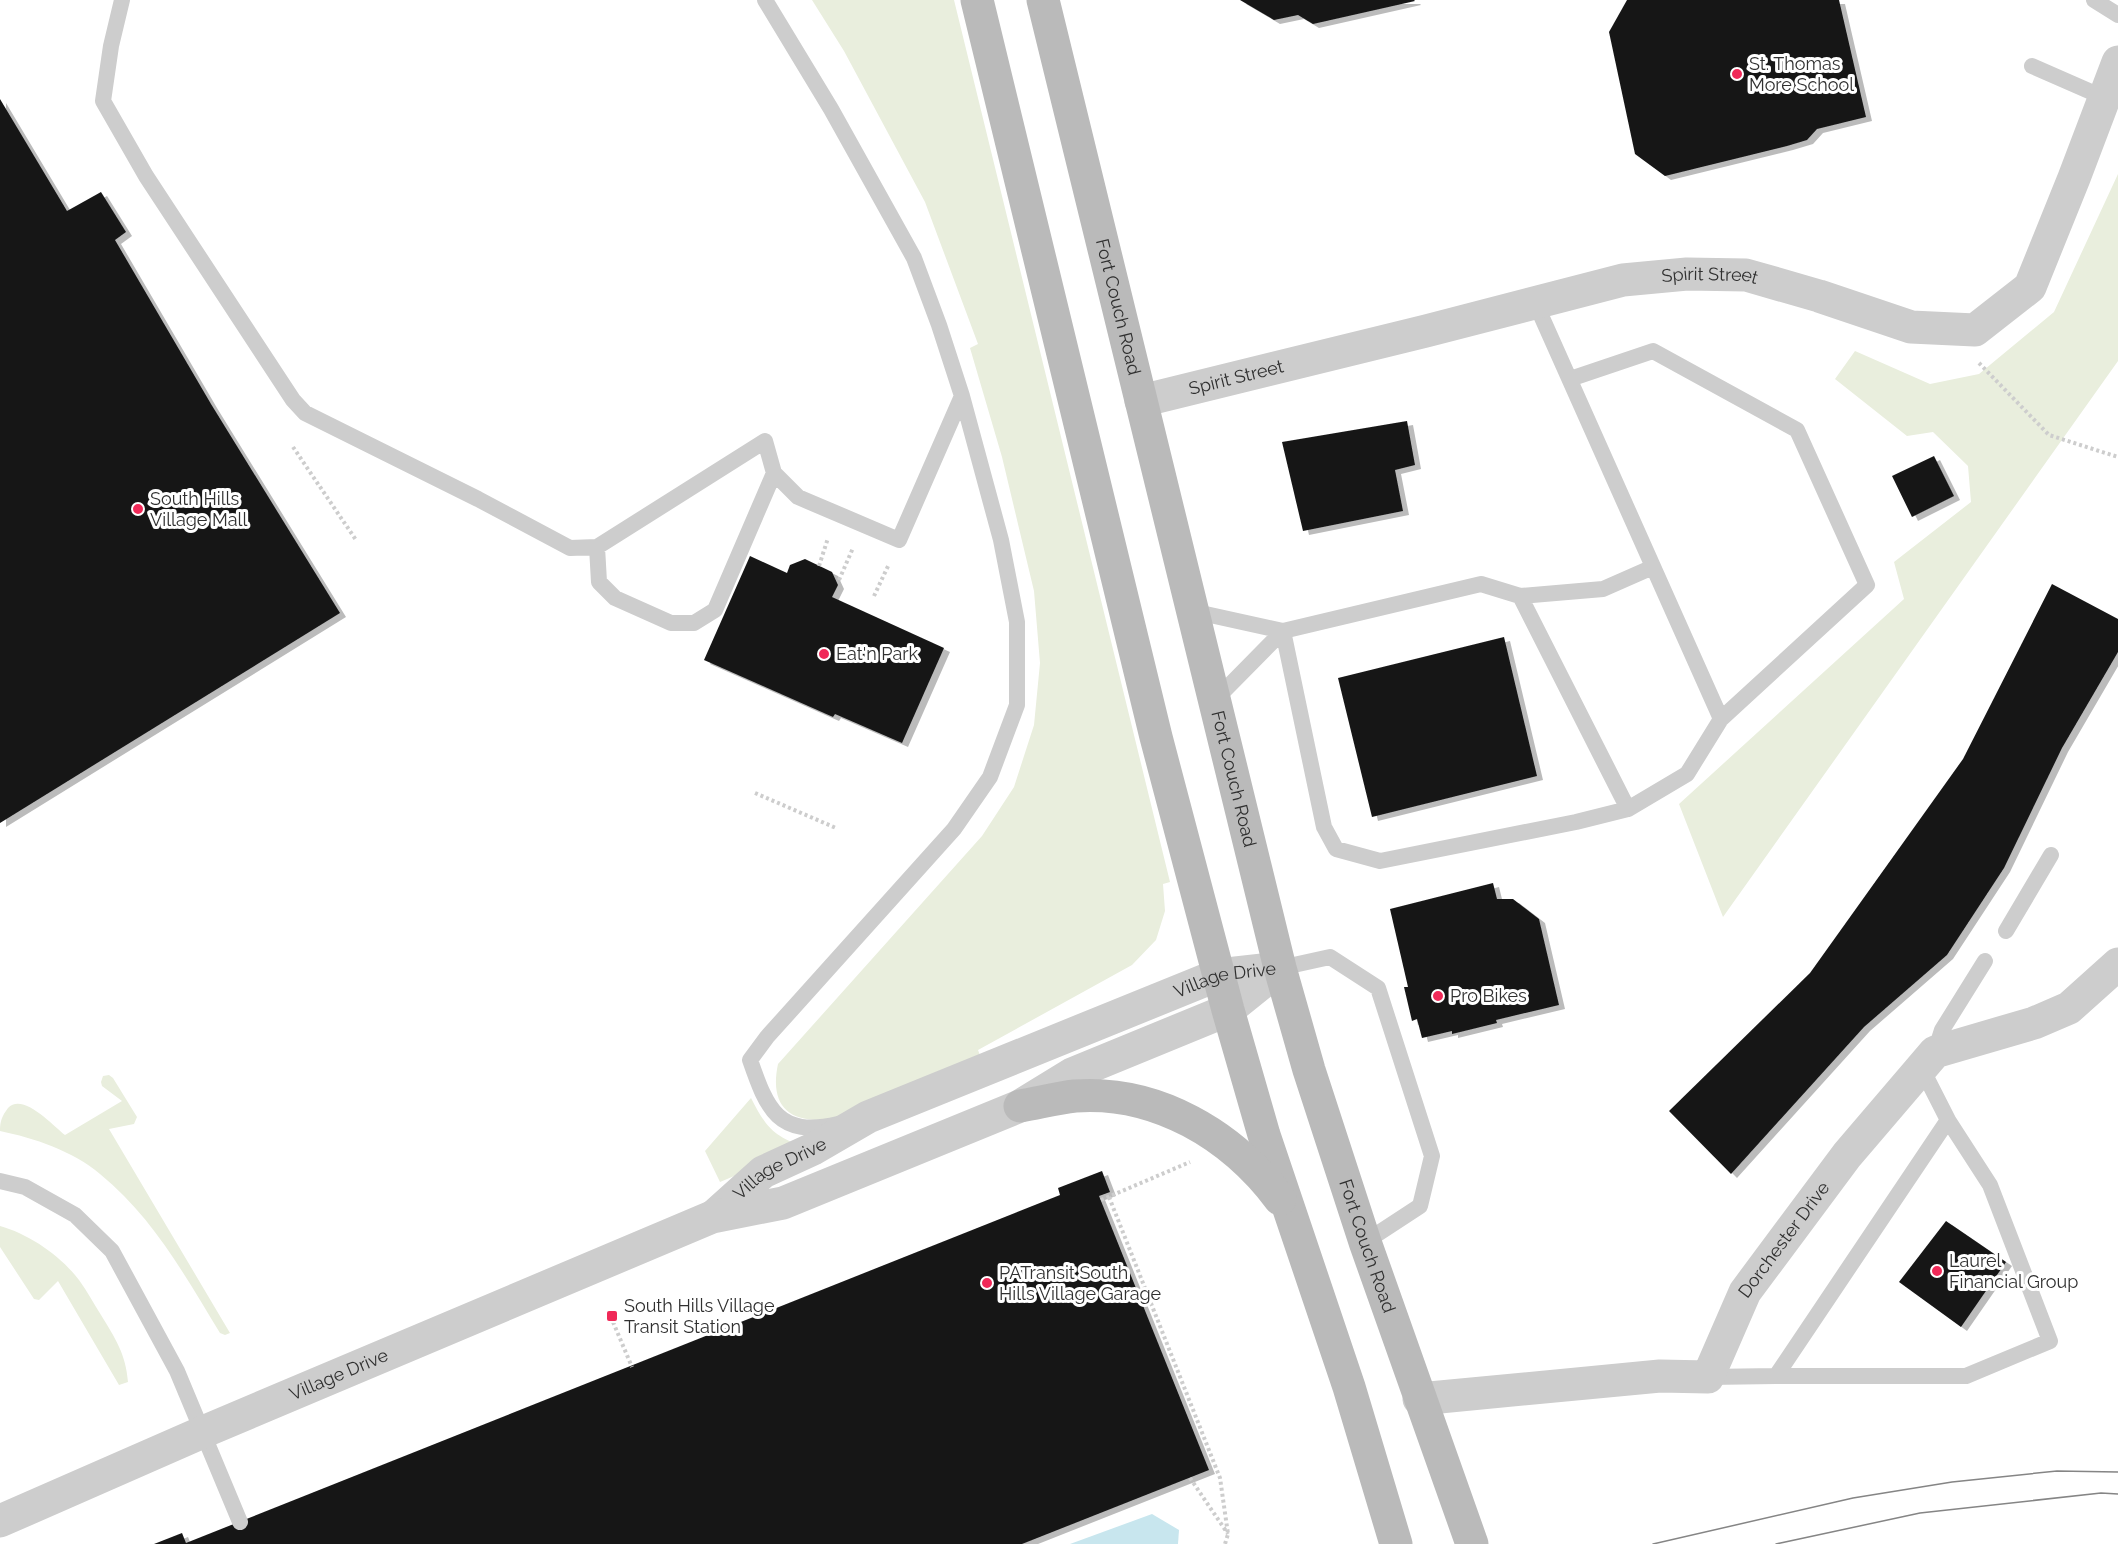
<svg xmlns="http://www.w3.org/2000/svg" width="2118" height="1544" viewBox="0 0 2118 1544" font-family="Raleway,sans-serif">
	<defs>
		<filter id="shadow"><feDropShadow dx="6" dy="4" stdDeviation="0" flood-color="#0004"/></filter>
	</defs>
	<rect width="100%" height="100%" fill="#fff"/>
	<path fill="#e9eedd" d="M812 0H954L1170 882 1163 884 1165 911 1156 940 1132 965 978 1050 981 1058C945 1073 910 1087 874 1102 861 1108 845 1118 831 1119 790 1124 769 1107 778 1064L982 836 1014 787 1034 725 1040 663 1034 591 1002 457 970 348 978 344 925 202 844 51Z
		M2118 174V361L1723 917 1679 804 1904 599 1894 562 1971 502 1968 466 1933 432 1907 436 1835 379 1855 351 1930 384 1979 374 2054 312Z
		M109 1075 113 1078 137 1117 134 1124 109 1129 230 1333 225 1335 220 1333C185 1276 153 1217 100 1174 73 1151 34 1138 0 1131 0 1121 2 1116 8 1108 23 1092 53 1126 65 1135L122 1101 102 1086 101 1082 103 1076Z
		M751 1098C766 1127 772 1135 803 1147L720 1182 705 1151Z
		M0 1226C29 1234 61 1256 79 1280 87 1291 94 1304 101 1315 115 1338 126 1354 128 1382L119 1385 58 1281 39 1300 34 1299 0 1247Z"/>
	<path fill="#c8e6ee" d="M1152 1514 1179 1530 1178 1544H1070Z"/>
	<path fill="#171717" filter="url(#shadow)" d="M1240 0H1414L1415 1 1313 24 1298 15 1274 20Z
		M1627 0H1839L1866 117 1817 129 1807 140 1787 146 1665 176 1635 154 1609 32Z
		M0 99 67 211 101 192 126 232 115 240 211 404 340 613 0 823Z
		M1407 421 1415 465 1395 470 1403 511 1303 531 1282 442Z
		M1934 456 1954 496 1912 517 1892 476Z
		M750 556 787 573 790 565 805 559 832 572 838 585 832 597 944 648 902 743 835 714 833 717 704 660Z
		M2052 584 2118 619V652L2062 748 2004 868 1947 955 1864 1027 1731 1174 1669 1111 1810 973 1963 759Z
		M1504 637 1537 776 1372 817 1338 678Z
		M1493 883 1497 899H1513L1539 919 1559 1005 1496 1020 1497 1023 1452 1034V1031L1422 1038 1417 1019 1412 1021 1404 987H1408L1390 909Z
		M1102 1171 1110 1192 1099 1196 1209 1470 1022 1544H154L182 1533 186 1543 1060 1195 1058 1188Z
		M1946 1221 2006 1262 1961 1327 1899 1282Z"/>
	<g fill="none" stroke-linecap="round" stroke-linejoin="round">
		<path stroke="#cdcdcd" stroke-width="4" stroke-dasharray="3 3" stroke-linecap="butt" d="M1979 363 2049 435 2118 457
			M293 447 356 540
			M819 566 828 538
			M839 580 853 548
			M874 596 889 564
			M755 793 836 828
			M1109 1197 1220 1478 1228 1534 1225 1544
			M1101 1200 1190 1162
			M613 1322 632 1367
			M1190 1478 1228 1534"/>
		<path stroke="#cdcdcd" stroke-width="16" d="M122 0 111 46 103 101 146 176 293 400 305 413 478 499 570 548 597 547 765 441 774 473 798 497 899 540 962 396
			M765 0 831 109 914 258 939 325 962 396 1001 540 1017 622V705L990 777 954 829 767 1037 750 1060C767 1109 778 1138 838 1124
			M2094 0 2118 15
			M2032 66 2105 98
			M1535 302 1721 719 1867 585 1797 430 1653 351 1570 379
			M597 547 599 582 615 598 671 623H694L715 610 774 473
			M1520 596 1628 809
			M1192 611 1283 631 1481 584 1520 596 1603 589 1653 567
			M1283 631 1324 827 1336 849 1380 861 1576 822 1628 809 1687 774 1721 719
			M1214 701 1283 631
			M2006 931 2051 855
			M1280 968 1330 957 1378 988 1432 1156 1420 1206 1365 1242
			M1935 1052 1942 1030 1985 961
			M0 1181 25 1187 75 1215 112 1251 177 1371 240 1522
			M1776 1376H1966L2050 1341 1990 1185 1948 1120
			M1708 1377 1776 1376 1948 1120 1921 1067"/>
		<g stroke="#cdcdcd" stroke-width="33">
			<path id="s1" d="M1141 401 1426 331 1623 280 1687 274 1746 275 1819 296 1911 327 1975 330 2030 287 2074 178 2118 62"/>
			<path id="s2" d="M714 1216 763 1172 813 1149 868 1117 1218 975 1280 968"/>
			<path id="s3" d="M1419 1399 1660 1376 1708 1377 1745 1292 1847 1155 1935 1052 2034 1023 2069 1008 2118 964"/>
			<path id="s4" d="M0 1521 203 1432 712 1217 783 1203 1020 1106 1072 1074 1228 1010 1280 968"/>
		</g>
		<g stroke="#bababa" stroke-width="33">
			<path d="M977 0 1156 737 1228 1010 1264 1135 1349 1387 1396 1544"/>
			<path id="s5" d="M1043 0 1280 968 1309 1070 1365 1242 1472 1544"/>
			<path d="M1020 1106C1038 1103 1057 1098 1075 1096 1157 1090 1232 1135 1280 1199"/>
		</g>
		<path stroke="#858585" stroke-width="1.5" d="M1653 1544 1853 1498 1952 1482 2057 1471 2118 1472
			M1776 1544 1920 1513 2101 1493 2118 1494"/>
	</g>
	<g fill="#f02958" stroke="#fff" stroke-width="2">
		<circle cx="1737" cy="74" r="6"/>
		<circle cx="138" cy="509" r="6"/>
		<circle cx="824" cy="654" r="6"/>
		<circle cx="1438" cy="996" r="6"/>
		<circle cx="1937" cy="1271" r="6"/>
		<circle cx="987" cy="1283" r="6"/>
		<rect x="606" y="1310" width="12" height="12" rx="3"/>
	</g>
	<g text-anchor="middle" stroke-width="6" stroke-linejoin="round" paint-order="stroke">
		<g font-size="18" fill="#303030" stroke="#fff" text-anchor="start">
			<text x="1749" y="70">St. Thomas<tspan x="1749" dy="21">More School</tspan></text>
			<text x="150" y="505">South Hills<tspan x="150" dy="21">Village Mall</tspan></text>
			<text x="836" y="660">Eat'n Park</text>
			<text x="1450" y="1002">Pro Bikes</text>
			<text x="1949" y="1267">Laurel<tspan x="1949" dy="21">Financial Group</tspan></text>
			<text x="999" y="1279">PATransit South<tspan x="999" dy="21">Hills Village Garage</tspan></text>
			<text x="624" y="1312">South Hills Village<tspan x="624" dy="21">Transit Station</tspan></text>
		</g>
		<g font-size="18" fill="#303030" stroke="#fff">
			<text dy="6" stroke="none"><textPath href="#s1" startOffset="584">Spirit Street</textPath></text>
			<text dy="6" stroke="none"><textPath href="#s5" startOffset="316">Fort Couch Road</textPath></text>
			<text dy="6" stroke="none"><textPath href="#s1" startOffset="98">Spirit Street</textPath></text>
			<text dy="6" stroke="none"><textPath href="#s5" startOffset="802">Fort Couch Road</textPath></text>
			<text dy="6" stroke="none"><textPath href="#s2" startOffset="568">Village Drive</textPath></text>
			<text dy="6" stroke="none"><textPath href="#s2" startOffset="82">Village Drive</textPath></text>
			<text dy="6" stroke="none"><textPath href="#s3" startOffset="448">Dorchester Drive</textPath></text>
			<text dy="6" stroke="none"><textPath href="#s5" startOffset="1288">Fort Couch Road</textPath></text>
			<text dy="6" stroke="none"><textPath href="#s4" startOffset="369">Village Drive</textPath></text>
		</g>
	</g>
</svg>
